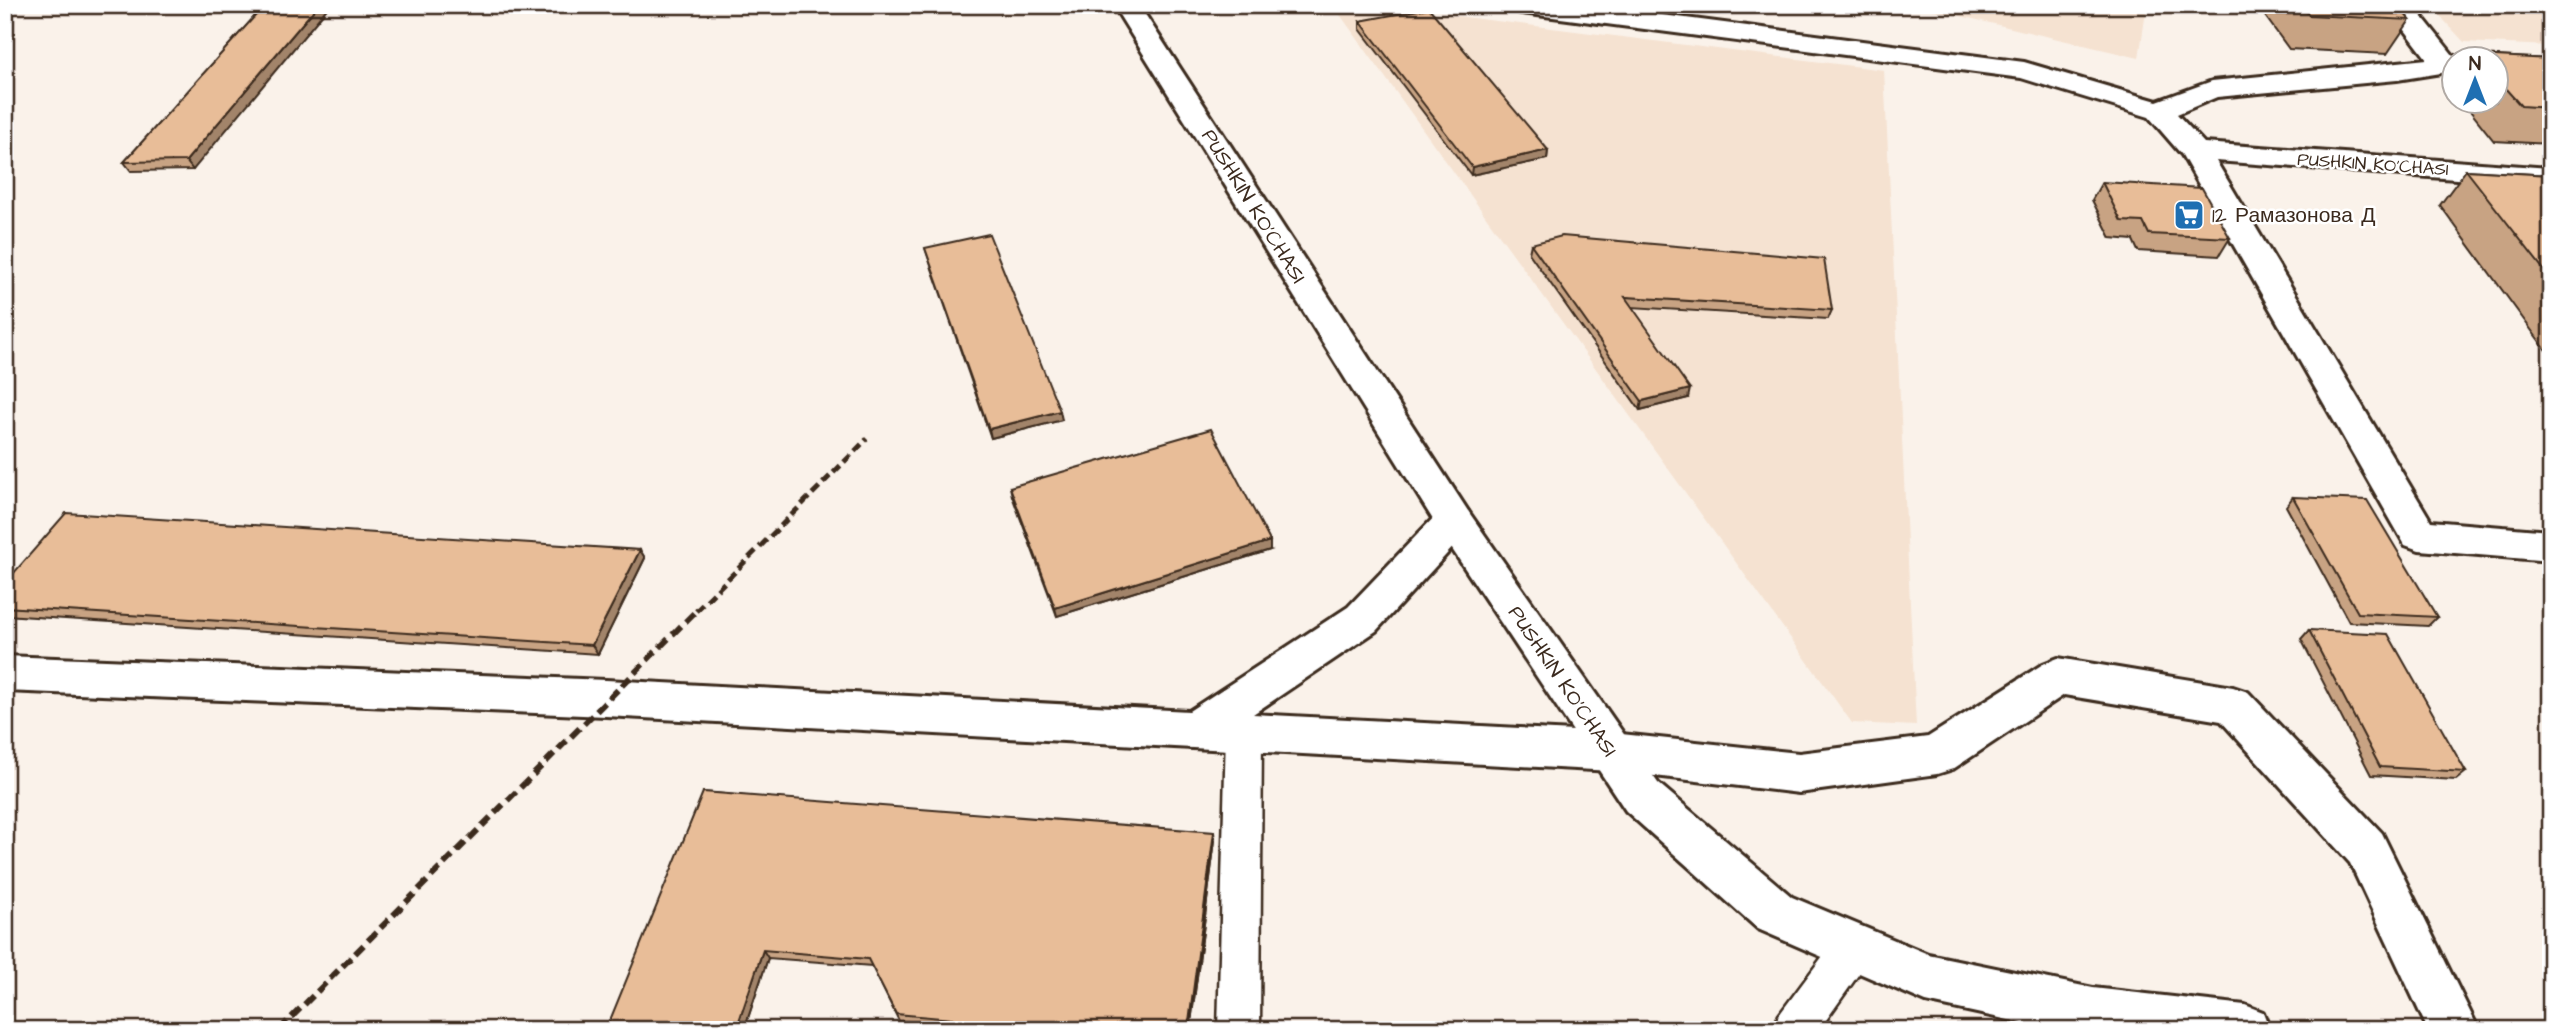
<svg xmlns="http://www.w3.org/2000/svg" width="2556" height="1035" viewBox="0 0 2556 1035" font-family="'Architects Daughter',sans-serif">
	<rect width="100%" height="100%" fill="#faf2ea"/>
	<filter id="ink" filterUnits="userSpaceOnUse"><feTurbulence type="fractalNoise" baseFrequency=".0143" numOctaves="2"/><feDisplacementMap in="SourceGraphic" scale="14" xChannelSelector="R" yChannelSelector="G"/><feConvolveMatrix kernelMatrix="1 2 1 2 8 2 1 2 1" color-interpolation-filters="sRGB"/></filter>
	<g filter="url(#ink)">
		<path fill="#f5e2d1" d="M1333 5H1369L1884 70 1916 726 1852 723Z
			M1914 5H2147L2139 58Z
			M2430 5H2551V46L2464 42Z"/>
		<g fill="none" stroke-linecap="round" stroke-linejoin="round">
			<g stroke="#3b2a1e" stroke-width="5">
				<path id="service" d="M1244 718 1257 722 1262 733 1260 1030H1218L1226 733 1231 722Z
					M1854 928 1868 933 1874 947 1868 961 1819 1030H1773L1779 1015 1840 933Z"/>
			</g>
			<g stroke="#3b2a1e" stroke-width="6">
				<path id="minor" d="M1509 5H1585L2024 62 2157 101 2212 81 2427 59 2386 5H2413L2453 55 2465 60H2454V71L2397 80 2217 97 2177 114 2204 143 2551 168V186L2216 161 2431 521 2551 531V561L2419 550 2405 545 2182 155 2149 117 2021 78 1522 13 1513 11Z
					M1454 506 1468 511 1473 521 1468 531 1376 631 1253 714 1612 733 1799 753 1928 737 2043 664 2058 658 2233 687 2248 692 2382 833 2479 1030H2428L2350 863 2221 721 2064 695 1953 769 1937 774 1799 793 1612 771 606 716 5 691V656L606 680 1189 711 1348 607 1440 511Z"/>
			</g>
			<g stroke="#3b2a1e" stroke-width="6">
				<path id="tertiary" d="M1113 5H1139L1468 511 1658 783 1792 897 1928 954 2093 988 2245 1005 2263 1012 2270 1030H2055L1926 1002 1758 929 1626 811 1440 531Z"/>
			</g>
			<use href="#service" fill="#fff" fill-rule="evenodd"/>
			<use href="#minor" fill="#fff" fill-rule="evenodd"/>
			<use href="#tertiary" fill="#fff" fill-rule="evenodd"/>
			<path stroke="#3b2a1e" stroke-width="5" stroke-dasharray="10 5" stroke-linecap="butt" d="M696 611 867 439"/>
			<path stroke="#3b2a1e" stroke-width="6" stroke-dasharray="12 6" stroke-linecap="butt" d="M279 1030 697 610"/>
		</g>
		<path fill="#c8a383" stroke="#3b2a1e" stroke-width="2" d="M265 5 193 170 131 171 124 162Z
			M2257 5H2397L2410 20 2387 54 2289 49Z
			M1360 21 1548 150 1547 159 1471 175 1360 29Z
			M2477 55 2551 59V144L2494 141 2463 102H2496V60H2474Z
			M2466 170 2551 175V357L2440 205Z
			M2102 182 2230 238 2219 256 2138 251 2133 240 2111 238 2092 200Z
			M1531 244 1832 310 1828 319 1632 307 1688 398 1640 410 1529 253Z
			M925 248 1062 420 991 438 928 257Z
			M1010 487 1270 550 1057 616 1012 496Z
			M2293 497 2437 617 2428 626 2349 622 2286 506Z
			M640 550 645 558 598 654 5 615V583Z
			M2309 630 2466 772 2456 780 2371 775 2301 639Z
			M703 792 1215 840 1190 1030H1002L899 1021 872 966 768 958 744 1030Z"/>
		<path fill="#a2846a" stroke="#3b2a1e" stroke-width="2" d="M318 5H330L193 170 186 161Z
			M1548 150 1547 159 1471 175 1472 167Z
			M1690 389 1688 398 1640 410 1642 401Z
			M1060 411 1062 420 991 438 989 429Z
			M1270 541V550L1057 616 1055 608Z
			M640 550 645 558 598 654 592 645Z
			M1214 832 1215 840 1190 1030H1188Z
			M763 950 768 958 744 1030H736Z"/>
		<path fill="#e8bd98" stroke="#3b2a1e" stroke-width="2" d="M265 5H318L186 161 124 162Z
			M2301 5H2397L2410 20 2309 15Z
			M1429 8 1548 150 1472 167 1360 21Z
			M2477 55 2551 59V108L2521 106 2496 78V60H2481Z
			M2466 170 2551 175V279Z
			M2102 182 2202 188 2230 238 2149 234 2143 222 2121 221Z
			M989 234 1060 411 989 429 925 248Z
			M1562 236 1824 259 1832 310 1625 297 1690 389 1642 401 1531 244Z
			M1211 429 1270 541 1055 608 1010 487Z
			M2293 497 2367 500 2437 617 2358 613Z
			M66 513 640 550 592 645 5 607V583Z
			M2309 630 2388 634 2466 772 2380 767Z
			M703 792 1214 832 1188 1030H1078L896 1014 868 959 763 950 736 1030H606Z"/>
	</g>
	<defs>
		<g id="supermarket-square" transform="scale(1.575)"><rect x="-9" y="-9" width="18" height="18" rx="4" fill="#1f6fb2" stroke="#fff"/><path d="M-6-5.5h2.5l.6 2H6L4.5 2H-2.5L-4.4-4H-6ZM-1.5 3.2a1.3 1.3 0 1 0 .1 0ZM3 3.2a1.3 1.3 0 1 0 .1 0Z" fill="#fff"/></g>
	</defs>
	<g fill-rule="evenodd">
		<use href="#supermarket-square" x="2189" y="215"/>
	</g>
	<g text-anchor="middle" stroke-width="5" stroke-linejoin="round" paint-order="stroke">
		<g font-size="18" fill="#3b2a1e" stroke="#fff">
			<text transform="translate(2373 164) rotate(4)" y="6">PUSHKIN KO'CHASI</text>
		</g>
		<g font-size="21" fill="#3b2a1e" stroke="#fff">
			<text transform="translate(1254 206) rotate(58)" y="7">PUSHKIN KO'CHASI</text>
			<text transform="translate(1563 681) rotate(56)" y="7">PUSHKIN KO'CHASI</text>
		</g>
		<g font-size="21" fill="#3b2a1e" stroke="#fff" text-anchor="start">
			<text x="2212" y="222">12 Рамазонова Д</text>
		</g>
	</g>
	<rect width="2556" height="1035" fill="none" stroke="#fff" stroke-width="28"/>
	<rect x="14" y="14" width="2528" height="1007" fill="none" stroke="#3b2a1e" stroke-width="2.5" filter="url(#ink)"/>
	<g transform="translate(2475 80)"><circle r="33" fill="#ffffff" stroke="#b1aaa5" stroke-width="2"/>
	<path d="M0-5L12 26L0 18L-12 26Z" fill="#1f6fb2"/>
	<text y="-10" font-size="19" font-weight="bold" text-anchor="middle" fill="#3b2a1e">N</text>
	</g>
</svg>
